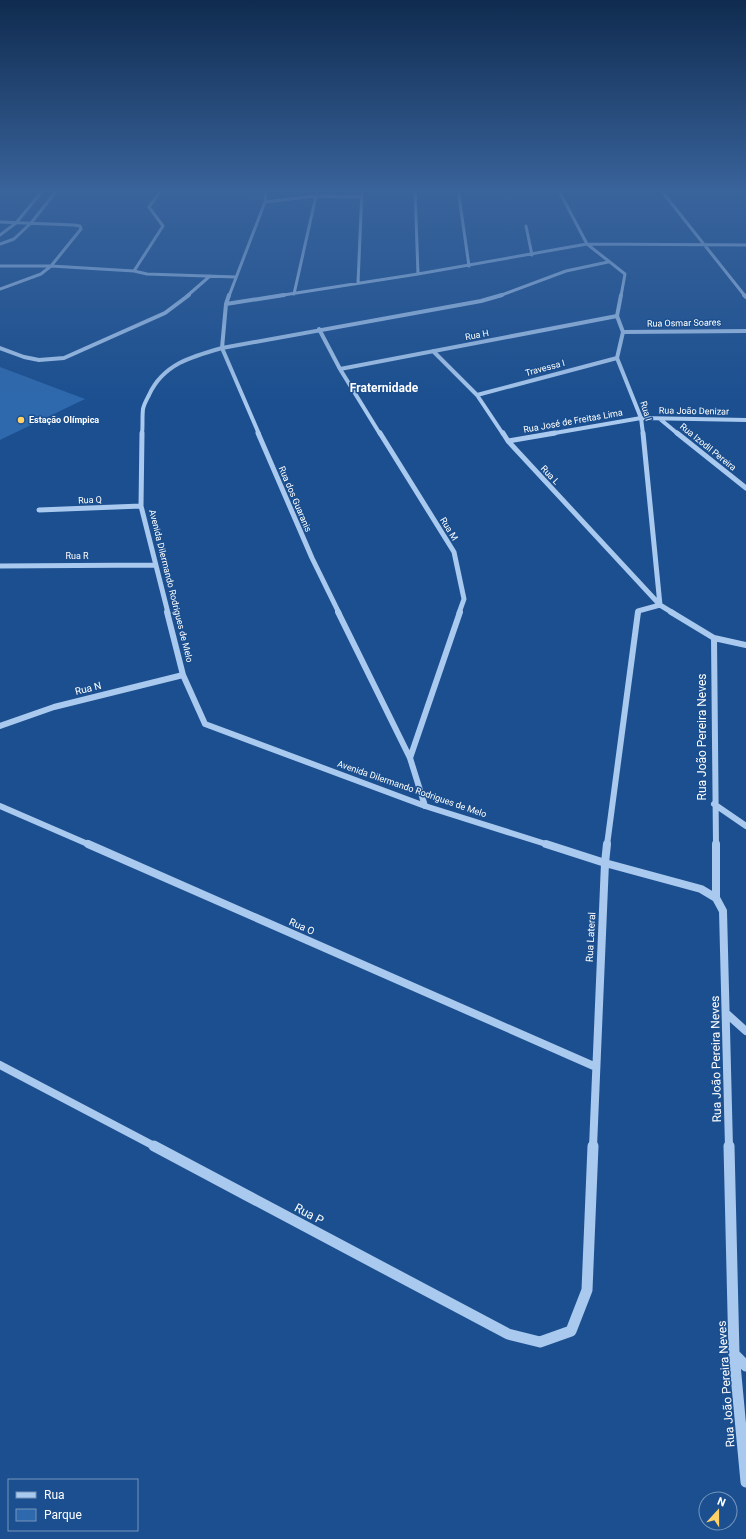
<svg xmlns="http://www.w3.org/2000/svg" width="746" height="1539" viewBox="0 0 746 1539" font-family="Roboto,sans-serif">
	<rect width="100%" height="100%" fill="#1b4f8f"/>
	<path fill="#2e69ad" d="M0 367 85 399 0 440Z"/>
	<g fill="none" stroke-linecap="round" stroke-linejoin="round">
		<path stroke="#a9c9ee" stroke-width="3" d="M415 189 418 274
			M458 189 469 266
			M558 189 587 244 625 274 621 296
			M660 189 745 296
			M265 202 316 196 362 197
			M0 222 74 225 80 226 81 229 51 266 41 274 0 289
			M526 226 532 255
			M0 235 16 223 44 189
			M0 244 14 239 31 223 58 189
			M0 266H51L134 271 147 274 236 277
			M134 271 163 226 149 207 162 189
			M358 283 362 189
			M294 294 316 196
			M187 296 210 276
			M229 296 265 202 266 189
			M277 296 418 274 587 244 746 245
			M499 296 566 271 608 262"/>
		<path stroke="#a9c9ee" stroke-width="4" d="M229 295 226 304 222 348 259 434
			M621 295 617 316 623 332 617 358 641 418 643 434
			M744 295 746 297
			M226 304 284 295
			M319 329 340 369 380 434
			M623 332 746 331
			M0 348 24 357 39 360 64 358 165 313 189 295
			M433 351 477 395 503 434
			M340 369 617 316
			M477 395 617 358
			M660 419 678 434
			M142 434C143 426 142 417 143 409 144 404 147 399 149 395 163 364 193 356 222 348L481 301 502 295
			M549 434 641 418 746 420"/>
		<path stroke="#a9c9ee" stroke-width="5" d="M142 433 141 506 168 613
			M258 433 312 558 339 613
			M380 433 454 552 464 599 459 613
			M503 433 508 441 660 605 673 613
			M643 433 660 605
			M677 433 746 488
			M508 441 555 433
			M39 510 141 506
			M0 566 154 565
			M638 613V611L660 605"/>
		<path stroke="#a9c9ee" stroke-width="6" d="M167 612 183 675 205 724 425 806 549 845
			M338 612 410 758 425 806
			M671 612 714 638 746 645
			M714 638 716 845
			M0 726 54 707 183 675
			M410 758 460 612
			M714 804 746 826
			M0 806 90 845
			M607 845 638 612"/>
		<path stroke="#a9c9ee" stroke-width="8" d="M88 844 596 1067
			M546 844 605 863 701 889 716 898
			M716 844V898L723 911 729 1147
			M727 1014 746 1031
			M0 1065 156 1147
			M593 1147 605 863 607 844"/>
		<path stroke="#a9c9ee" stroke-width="11" d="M154 1146 508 1334 540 1342 571 1331 587 1290 593 1146
			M729 1146 734 1354 746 1482
			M734 1354 746 1366"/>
	</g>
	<linearGradient id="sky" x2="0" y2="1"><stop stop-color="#0f2b4f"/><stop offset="0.47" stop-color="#39639b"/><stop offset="1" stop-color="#39639b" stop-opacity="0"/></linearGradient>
	<rect width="746" height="405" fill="url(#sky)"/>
	<circle fill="#ffd166" stroke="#1b4f8f" stroke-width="1.5" cx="21" cy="420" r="4"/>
	<g text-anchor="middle" stroke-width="3" stroke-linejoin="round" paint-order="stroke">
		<g font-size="9" fill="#fff" stroke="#1b4f8f">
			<text transform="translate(684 323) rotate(-1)" y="3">Rua Osmar Soares</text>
			<text transform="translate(477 335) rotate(-11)" y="3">Rua H</text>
			<text transform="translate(545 368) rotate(-15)" y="3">Travessa I</text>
			<text transform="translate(646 411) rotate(73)" y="3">Rua I</text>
			<text transform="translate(694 411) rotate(1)" y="3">Rua João Denizar</text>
			<text transform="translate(573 421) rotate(-10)" y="3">Rua José de Freitas Lima</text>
			<text transform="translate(708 447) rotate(39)" y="3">Rua Izodil Pereira</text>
			<text transform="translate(550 475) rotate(47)" y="3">Rua L</text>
			<text transform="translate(295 499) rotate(67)" y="3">Rua dos Guaranis</text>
			<text transform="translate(90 500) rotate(-2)" y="3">Rua Q</text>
			<text transform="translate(449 529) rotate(58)" y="3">Rua M</text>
			<text x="77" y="559">Rua R</text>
			<text transform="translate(171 586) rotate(76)" y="3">Avenida Dilermando Rodrigues de Melo</text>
			<text transform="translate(412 789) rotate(19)" y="3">Avenida Dilermando Rodrigues de Melo</text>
		</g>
		<g font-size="9" font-weight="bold" fill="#fff" stroke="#1b4f8f" text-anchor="start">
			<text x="29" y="423">Estação Olímpica</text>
		</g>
		<g font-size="10" fill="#fff" stroke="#1b4f8f">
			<text transform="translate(88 688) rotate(-14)" y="4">Rua N</text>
			<text transform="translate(302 926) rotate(24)" y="4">Rua O</text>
			<text transform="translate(590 937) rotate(-87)" y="4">Rua Lateral</text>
		</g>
		<g font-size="12" font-weight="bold" fill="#fff" stroke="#1b4f8f">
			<text x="384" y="392">Fraternidade</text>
		</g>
		<g font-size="12" fill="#fff" stroke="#1b4f8f">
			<text transform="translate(702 737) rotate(-90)" y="4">Rua João Pereira Neves</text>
			<text transform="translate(716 1059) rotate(-91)" y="4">Rua João Pereira Neves</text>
			<text transform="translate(309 1214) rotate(28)" y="4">Rua P</text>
			<text transform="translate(726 1384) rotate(-94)" y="4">Rua João Pereira Neves</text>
		</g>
	</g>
	<rect x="8" y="1479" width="130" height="52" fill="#1b4f8f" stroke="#7695bc"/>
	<rect x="16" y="1492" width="20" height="6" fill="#a9c9ee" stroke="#7695bc"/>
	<text x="44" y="1499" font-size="12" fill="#ffffff">Rua</text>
	<rect x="16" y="1509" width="20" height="12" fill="#2e69ad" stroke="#7695bc"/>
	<text x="44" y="1519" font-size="12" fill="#ffffff">Parque</text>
	<g transform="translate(718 1511) rotate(21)"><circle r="19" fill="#1b4f8f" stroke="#7695bc"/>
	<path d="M0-3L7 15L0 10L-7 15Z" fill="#ffd166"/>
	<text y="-6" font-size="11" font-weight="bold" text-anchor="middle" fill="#ffffff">N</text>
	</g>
</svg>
